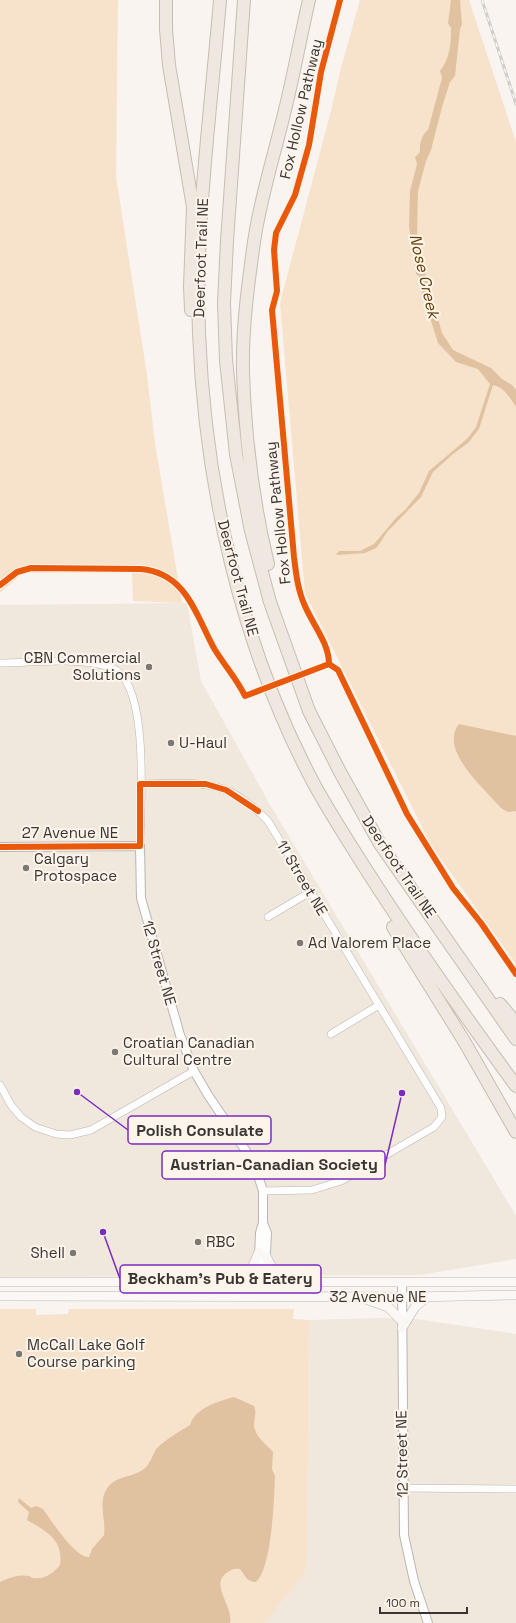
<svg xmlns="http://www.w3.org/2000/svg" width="516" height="1623" viewBox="0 0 516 1623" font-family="'Space Grotesk',sans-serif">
	<rect width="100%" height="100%" fill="#f9f4ef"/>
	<path fill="#f0e7dd" d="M187 603 201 681 269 803 516 1216V1259L420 1275 0 1277V605Z
		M378 1318 417 1319 516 1334V1623H265L303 1576 307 1563 309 1320Z"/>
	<path fill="#f7e2cb" d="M0 0H118L116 176 147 375 155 443 182 603 133 601 132 573H23L0 593Z
		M360 0H469L516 142V964L431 845 305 593 280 303 331 111 341 68Z
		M0 1309H36V1315L68 1314 69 1309H294L293 1319 309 1320 307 1563 303 1576 265 1623H0Z"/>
	<path fill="#e0c2a1" d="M451 0H460L462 24 460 29 455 76 450 82 442 107 431 150 426 161 418 191 417 236 420 254 442 333 453 350 491 368 502 379 512 385 516 390V407C510 398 504 387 493 385L479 429 468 443 453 454 433 472 421 497 387 532 380 543 376 548 365 553 338 555H336L339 551H360L374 544 396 518 405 510 419 493 429 471 468 438 476 427 490 384 478 369 456 362 438 343 420 286 419 276 416 274 409 226 410 191 417 164 415 157 420 152C419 145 422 134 428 130L442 78 440 71C450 58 451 44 451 28L448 23Z
		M459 724 516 736V811L508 812 501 808C485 789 438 750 459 724Z
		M234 1397 254 1406C257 1413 254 1418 254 1425 255 1437 266 1444 273 1452L272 1469 275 1476C274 1499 272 1568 256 1582 246 1582 245 1575 240 1569 235 1568 232 1569 228 1572 208 1584 234 1606 230 1623H0V1582C8 1578 19 1574 28 1576 30 1576 31 1578 33 1578 44 1580 54 1573 60 1565 64 1540 46 1531 27 1520L29 1512 18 1502 19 1498 31 1508 36 1506 43 1509C51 1520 75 1558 89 1557L92 1549 104 1535C106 1521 99 1505 105 1492 114 1474 131 1479 144 1469 151 1463 152 1455 157 1448 165 1440 180 1431 190 1425 195 1408 219 1401 234 1397Z"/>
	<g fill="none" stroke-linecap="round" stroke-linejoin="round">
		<g stroke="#bab6b2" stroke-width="8">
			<path id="minor" d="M0 663C34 663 80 656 112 668 151 683 140 810 140 846
				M140 784C167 784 199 780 226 790 241 795 256 809 268 821L441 1108 442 1117 434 1127 341 1181 312 1190 263 1191
				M268 917 310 892
				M331 1034 379 1005
				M0 1085 11 1105 21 1117 35 1127 56 1134 70 1135 91 1130 194 1071
				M402 1488 516 1489"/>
		</g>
		<g stroke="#bab6b2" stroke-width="10">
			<path id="tertiary" d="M0 847 140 846 141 898 180 1035 194 1071 208 1095 254 1163 263 1191V1223L260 1233 258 1284 261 1296
				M263 1223 267 1233 264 1287
				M402 1282 404 1535 414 1581 428 1623"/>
		</g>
		<g stroke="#bab6b2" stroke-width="10">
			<path id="secondary" d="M266 1256C273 1273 280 1278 298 1278
				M0 1282H516
				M237 1283 249 1275 259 1252
				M0 1296 413 1297 516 1295
				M368 1300 388 1307 402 1321
				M402 1328 415 1307 427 1297"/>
		</g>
		<g stroke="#c6bdb3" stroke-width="14">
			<path id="motorway" d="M166 0V29L169 65 193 207 190 286 191 310
				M220 0C211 110 195 222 199 333 205 487 241 647 314 784 331 815 350 844 369 874 415 946 465 1016 516 1086
				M244 0 227 241 224 303 226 360 236 454 251 531 270 602 309 711 340 772 380 844 516 1039
				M268 564C253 502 245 436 243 372 242 329 248 285 254 242 260 200 273 159 283 118 293 79 300 39 309 0
				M393 927 464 1041 516 1132
				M500 1004 516 1023"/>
		</g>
		<use href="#minor" stroke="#fefdfd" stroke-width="7"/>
		<use href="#tertiary" stroke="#fefdfd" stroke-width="8"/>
		<use href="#secondary" stroke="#faf7f4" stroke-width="9"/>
		<use href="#motorway" stroke="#efe8e0" stroke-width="12"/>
		<g stroke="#cfcecc" stroke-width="3">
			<path id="rail" d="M482 0 516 104"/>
		</g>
		<use href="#rail" stroke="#fdf4eb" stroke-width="1.5" stroke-dasharray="4.5" stroke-linecap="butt"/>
		<g stroke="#fdf4eb" stroke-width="8">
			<path id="cycleway" d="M0 585 17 572 31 568 141 569C187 573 196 616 215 650 225 666 237 679 245 696L329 664
				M329 664C329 643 313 625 305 606 298 591 296 574 294 557L272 310 277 291 274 250 276 233 295 195 309 145 321 72 340 0
				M329 664 338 670 407 814 453 888 481 923 516 974
				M0 847 140 846V784H206L226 790 258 811"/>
		</g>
		<use href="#cycleway" stroke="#e8590c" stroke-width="6"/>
	</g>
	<g fill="#7c7874" stroke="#fdf4eb" stroke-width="1.5">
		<circle cx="149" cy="667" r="4"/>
		<circle cx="171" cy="743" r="4"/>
		<circle cx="26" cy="868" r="4"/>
		<circle cx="300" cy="943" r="4"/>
		<circle cx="115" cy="1052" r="4"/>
		<circle cx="198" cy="1242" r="4"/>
		<circle cx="73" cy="1253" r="4"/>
		<circle cx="19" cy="1354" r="4"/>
	</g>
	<g text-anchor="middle" stroke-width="4" stroke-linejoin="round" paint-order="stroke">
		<g font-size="15" fill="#383532" stroke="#fdf4eb">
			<text transform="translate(301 109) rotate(-77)" y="5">Fox Hollow Pathway</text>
			<text transform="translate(201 258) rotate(-88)" y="5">Deerfoot Trail NE</text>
			<text transform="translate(278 513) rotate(-96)" y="5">Fox Hollow Pathway</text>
			<text transform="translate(238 578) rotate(75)" y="5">Deerfoot Trail NE</text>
			<text x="70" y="838">27 Avenue NE</text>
			<text transform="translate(399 867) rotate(56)" y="5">Deerfoot Trail NE</text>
			<text transform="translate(302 878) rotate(59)" y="5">11 Street NE</text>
			<text transform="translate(159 963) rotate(74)" y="5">12 Street NE</text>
			<text x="378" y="1302">32 Avenue NE</text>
			<text transform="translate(402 1454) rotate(-91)" y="5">12 Street NE</text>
		</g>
		<g font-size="15" fill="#383532" stroke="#fdf4eb" text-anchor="start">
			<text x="141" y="663" text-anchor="end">CBN Commercial<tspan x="141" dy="17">Solutions</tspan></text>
			<text x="179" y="748">U-Haul</text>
			<text x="34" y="864">Calgary<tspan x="34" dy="17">Protospace</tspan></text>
			<text x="308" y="948">Ad Valorem Place</text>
			<text x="123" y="1048">Croatian Canadian<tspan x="123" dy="17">Cultural Centre</tspan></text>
			<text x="206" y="1247">RBC</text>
			<text x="65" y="1258" text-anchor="end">Shell</text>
			<text x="27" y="1350">McCall Lake Golf<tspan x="27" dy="17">Course parking</tspan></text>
		</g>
		<g font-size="16" font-style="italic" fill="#663e04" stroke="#fdf4eb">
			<text transform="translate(425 276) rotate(77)" y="6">Nose Creek</text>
		</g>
	</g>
	<path fill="none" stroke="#7b2cbf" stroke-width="1.5" d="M77 1092L128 1130M402 1093L385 1165M103 1232L120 1279"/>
	<g fill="#7b2cbf" stroke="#fdf4eb" stroke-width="1.5">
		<circle cx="77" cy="1092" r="4"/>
		<circle cx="402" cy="1093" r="4"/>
		<circle cx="103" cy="1232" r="4"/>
	</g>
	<g fill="#fdf4eb" stroke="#7b2cbf" stroke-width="1.5">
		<rect x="128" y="1116" width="143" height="28" rx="4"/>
		<rect x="162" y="1151" width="223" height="28" rx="4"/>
		<rect x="120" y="1265" width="201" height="28" rx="4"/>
	</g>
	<g font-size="16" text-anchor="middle" font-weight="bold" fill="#383532">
		<text x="200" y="1136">Polish Consulate</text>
		<text x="274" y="1170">Austrian-Canadian Society</text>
		<text x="220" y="1284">Beckham's Pub &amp; Eatery</text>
	</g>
	<path d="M380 1607v6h87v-6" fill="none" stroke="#383532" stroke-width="2"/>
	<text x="386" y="1607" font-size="12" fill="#383532" stroke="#fdf4eb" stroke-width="3" paint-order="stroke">100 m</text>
</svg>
